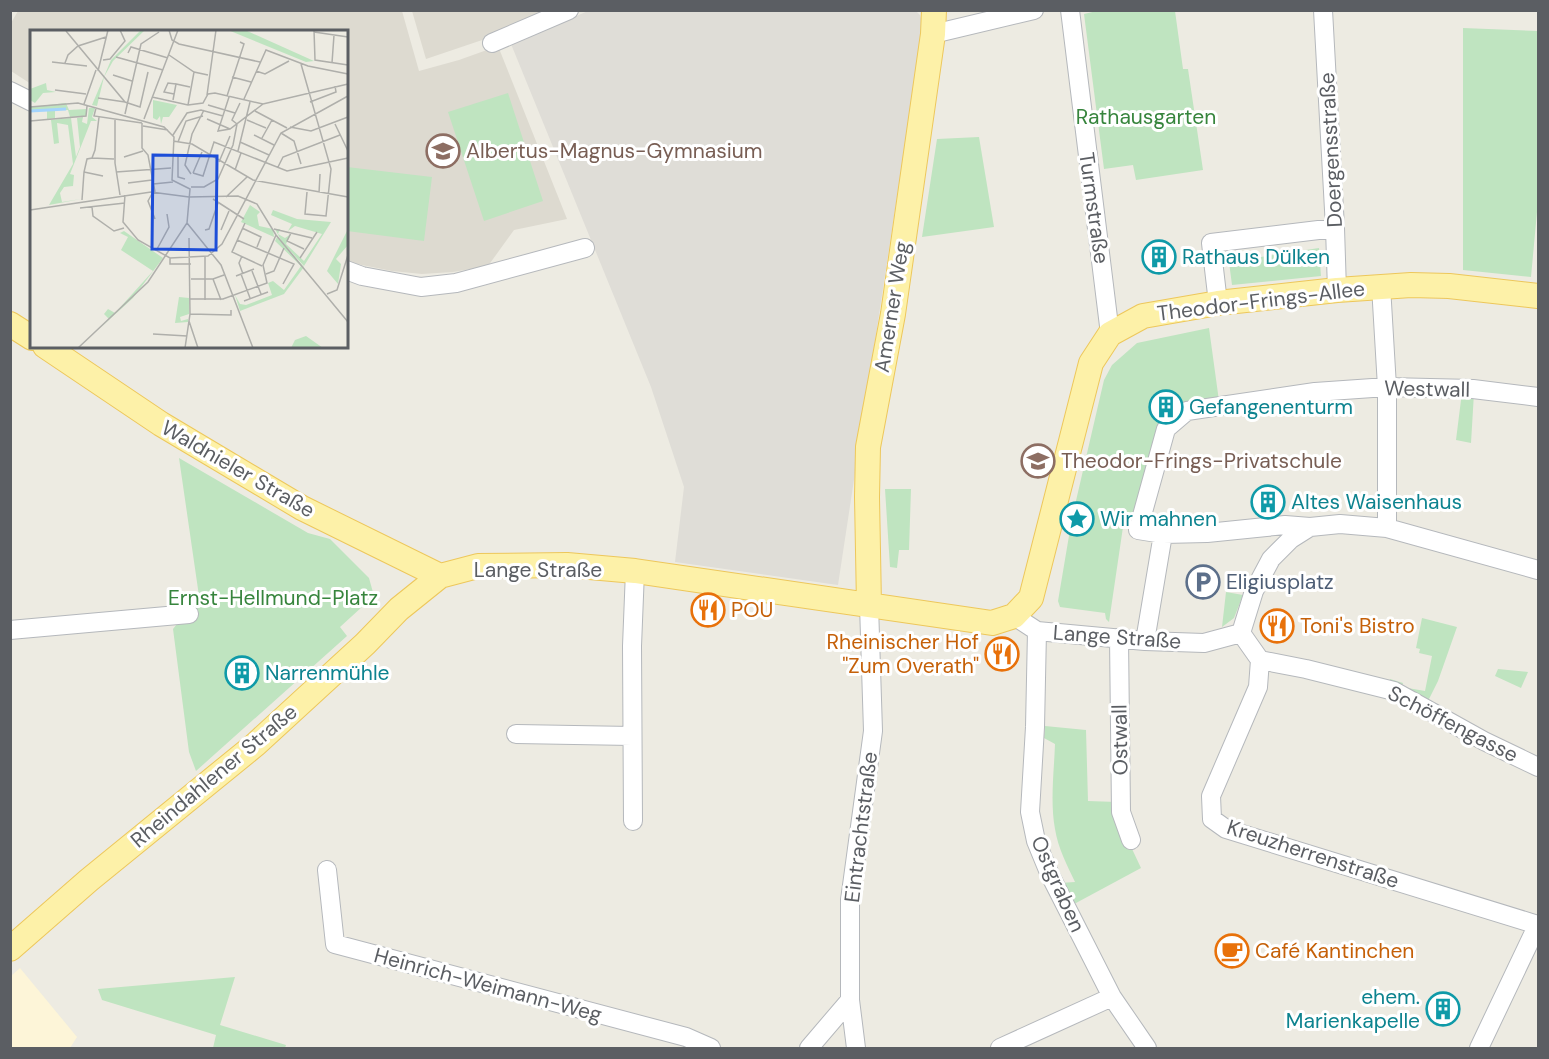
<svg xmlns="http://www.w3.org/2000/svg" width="1549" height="1059" viewBox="0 0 1549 1059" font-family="'DM Sans',sans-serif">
	<rect width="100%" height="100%" fill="#edebe2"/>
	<path fill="#fdf5d8" d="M20 968 77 1037 70 1048H11V976Z"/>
	<path fill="#dfddd7" d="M915 10 920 15 923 25 838 585 675 562 684 487 651 387 511 44 588 11Z"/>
	<path fill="#dddad0" d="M18 11H402L419 71 459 60 498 46 567 219 514 230 488 266 453 272 422 274 392 271 347 262 346 32H32L31 84 11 71V23Z
		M412 11H554L494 36 426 59Z"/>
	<path fill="#bfe4c0" d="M1101 10 1175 11 1183 69H1188L1203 170 1136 180 1133 165 1104 169 1084 14Z
		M1463 28 1538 31V201L1531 277 1463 270Z
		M508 93 543 201 484 221 448 112Z
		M979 137 994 227 922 237 937 139Z
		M347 167 432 177 424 241 347 231Z
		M1319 248 1321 276 1232 285 1229 262Z
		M1209 328 1219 401 1177 407 1169 417H1165L1135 528 1123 527 1109 622 1106 619 1105 613 1060 607 1058 601 1072 518 1104 380 1112 365 1137 343Z
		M1462 392 1474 393 1471 443 1456 440Z
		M179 458 308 533 330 539 369 578 374 596 340 627 347 636 196 771 189 752 173 629 199 596Z
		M885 489H911L909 550H899L897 568 890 567Z
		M1226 592 1243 595 1234 618 1222 627Z
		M1422 618 1457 627 1438 681 1428 701 1389 683 1390 679 1403 683 1402 687 1425 691 1432 656 1419 653 1420 649 1416 648Z
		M1498 669 1528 672 1521 688 1495 676Z
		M1045 726 1086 730 1088 801 1117 802V817L1141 868 1076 903 1070 902 1060 883 1075 882C1067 865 1058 848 1055 829 1050 802 1054 772 1055 744L1044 738Z
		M235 977 220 1025 286 1045 285 1048H213L216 1035 102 1000 98 989Z"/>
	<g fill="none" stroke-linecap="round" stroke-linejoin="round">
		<g stroke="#b5b8bc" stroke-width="20">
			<path id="minor" d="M1070 10 1110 334
				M1323 10 1335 228 1337 290
				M933 34 1034 10
				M492 43 569 10
				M10 91 32 102
				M346 270 362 276 421 287 456 283 585 248
				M1381 286 1387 387V528
				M1218 303 1211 243 1335 228
				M1163 534 1138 530 1166 429 1187 411 1315 392 1387 387 1473 389 1538 397
				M1014 616 1037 631 1145 641 1204 643 1241 633
				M10 630 189 614
				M1037 631 1035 727 1030 812 1036 841 1050 875 1112 997 1147 1048
				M1241 633 1260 660 1258 687 1211 796 1212 819 1226 829 1538 925
				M1241 633 1254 591 1271 559 1291 539 1310 527 1340 524 1387 528 1538 570
				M1119 638 1121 812 1131 840
				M1145 641 1163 534 1207 533 1285 525 1310 527
				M1260 660 1306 669 1394 691 1484 741 1538 767
				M516 734 632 736
				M633 821 632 646 635 571
				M327 870 335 944 686 1037 711 1048
				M809 1048 850 1000
				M856 1048 850 1000V900L873 731 869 605
				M1000 1048 1112 997
				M1479 1048 1538 924"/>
		</g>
		<g stroke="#edc75b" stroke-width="26">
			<path id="major" d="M10 324 32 338
				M45 346 161 424 302 508 440 576
				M869 605 867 497 868 447 893 314 933 34 934 10
				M10 949 89 880 256 744 365 644 399 609 440 576 478 566 567 565 635 571 992 623 1014 616 1031 598 1091 363 1110 334 1143 316 1218 303 1337 290 1411 285 1449 286 1538 296"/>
		</g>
		<use href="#minor" stroke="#fff" stroke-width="18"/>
		<use href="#major" stroke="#fdf1a8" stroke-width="24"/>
	</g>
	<defs>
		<g id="school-ring" transform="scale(1.725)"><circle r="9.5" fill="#fff" stroke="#8d6e63" stroke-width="1.5"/><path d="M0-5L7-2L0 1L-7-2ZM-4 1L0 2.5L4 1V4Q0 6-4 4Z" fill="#8d6e63"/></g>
		<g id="building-ring" transform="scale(1.725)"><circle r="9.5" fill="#fff" stroke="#0f9aa8" stroke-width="1.5"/><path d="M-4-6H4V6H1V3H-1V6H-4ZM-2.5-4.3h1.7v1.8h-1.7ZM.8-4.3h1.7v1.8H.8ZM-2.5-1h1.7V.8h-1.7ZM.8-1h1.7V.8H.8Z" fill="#0f9aa8"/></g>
		<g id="sight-ring" transform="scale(1.725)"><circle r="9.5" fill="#fff" stroke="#0f9aa8" stroke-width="1.5"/><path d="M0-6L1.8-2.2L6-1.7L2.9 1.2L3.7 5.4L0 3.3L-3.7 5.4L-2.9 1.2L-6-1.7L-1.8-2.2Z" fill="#0f9aa8"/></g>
		<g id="parking-ring" transform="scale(1.725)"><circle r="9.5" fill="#fff" stroke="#5c6f8a" stroke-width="1.5"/><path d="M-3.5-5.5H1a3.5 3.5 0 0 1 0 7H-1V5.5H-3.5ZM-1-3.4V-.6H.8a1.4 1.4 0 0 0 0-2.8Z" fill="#5c6f8a"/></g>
		<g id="restaurant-ring" transform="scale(1.725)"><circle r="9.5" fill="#fff" stroke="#e8710a" stroke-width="1.5"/><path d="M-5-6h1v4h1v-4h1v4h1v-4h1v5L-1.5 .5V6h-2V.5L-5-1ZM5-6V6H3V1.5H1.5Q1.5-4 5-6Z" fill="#e8710a"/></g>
		<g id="cafe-ring" transform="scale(1.725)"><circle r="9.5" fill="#fff" stroke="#e8710a" stroke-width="1.5"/><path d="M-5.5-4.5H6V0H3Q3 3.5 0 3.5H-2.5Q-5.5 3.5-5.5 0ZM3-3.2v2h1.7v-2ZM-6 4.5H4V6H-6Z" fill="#e8710a"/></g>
	</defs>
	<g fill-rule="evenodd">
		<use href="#school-ring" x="443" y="151"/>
		<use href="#building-ring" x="1159" y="257"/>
		<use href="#building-ring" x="1166" y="407"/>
		<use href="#school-ring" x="1038" y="461"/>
		<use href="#building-ring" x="1268" y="502"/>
		<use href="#sight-ring" x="1077" y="519"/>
		<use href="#parking-ring" x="1203" y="582"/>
		<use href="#restaurant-ring" x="708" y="610"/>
		<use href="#restaurant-ring" x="1277" y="626"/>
		<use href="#restaurant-ring" x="1002" y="654"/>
		<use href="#building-ring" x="242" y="673"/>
		<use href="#cafe-ring" x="1232" y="951"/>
		<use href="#building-ring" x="1443" y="1009"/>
	</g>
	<g text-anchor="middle" stroke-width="6" stroke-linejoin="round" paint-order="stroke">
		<g font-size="21" fill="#37853d" stroke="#fff">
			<text x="1146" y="124">Rathausgarten</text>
			<text x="273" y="605">Ernst-Hellmund-Platz</text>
		</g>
		<g font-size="21" fill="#5b5e63" stroke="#fff">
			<text transform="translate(1331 150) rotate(-93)" y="7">Doergensstraße</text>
			<text transform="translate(1094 208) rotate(82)" y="7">Turmstraße</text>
			<text transform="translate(1261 301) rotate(-7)" y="7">Theodor-Frings-Allee</text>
			<text transform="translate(892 307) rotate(-81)" y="7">Amerner Weg</text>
			<text transform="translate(1427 389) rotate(1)" y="7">Westwall</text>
			<text transform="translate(238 469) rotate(30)" y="7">Waldnieler Straße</text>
			<text x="538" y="577">Lange Straße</text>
			<text transform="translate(1117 637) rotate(4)" y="7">Lange Straße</text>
			<text transform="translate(1453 724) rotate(27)" y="7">Schöffengasse</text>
			<text transform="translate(1120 740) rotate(-91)" y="7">Ostwall</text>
			<text transform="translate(214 776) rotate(-40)" y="7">Rheindahlener Straße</text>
			<text transform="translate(861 827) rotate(-83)" y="7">Eintrachtstraße</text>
			<text transform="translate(1313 854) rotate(18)" y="7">Kreuzherrenstraße</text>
			<text transform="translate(1058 884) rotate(66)" y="7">Ostgraben</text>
			<text transform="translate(488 985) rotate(15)" y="7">Heinrich-Weimann-Weg</text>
		</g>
		<g font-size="21" fill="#785e54" stroke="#fff" text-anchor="start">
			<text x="466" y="158">Albertus-Magnus-Gymnasium</text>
			<text x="1061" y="468">Theodor-Frings-Privatschule</text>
		</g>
		<g font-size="21" fill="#0d838f" stroke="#fff" text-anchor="start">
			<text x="1182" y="264">Rathaus Dülken</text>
			<text x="1189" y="414">Gefangenenturm</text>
			<text x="1291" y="509">Altes Waisenhaus</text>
			<text x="1100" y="526">Wir mahnen</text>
			<text x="265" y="680">Narrenmühle</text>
			<text x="1420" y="1004" text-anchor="end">ehem.<tspan x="1420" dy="24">Marienkapelle</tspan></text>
		</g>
		<g font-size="21" fill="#4e5e75" stroke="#fff" text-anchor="start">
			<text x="1226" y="589">Eligiusplatz</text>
		</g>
		<g font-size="21" fill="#c56008" stroke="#fff" text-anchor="start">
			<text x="731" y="617">POU</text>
			<text x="1300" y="633">Toni's Bistro</text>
			<text x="979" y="649" text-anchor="end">Rheinischer Hof<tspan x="979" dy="24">"Zum Overath"</tspan></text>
			<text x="1255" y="958">Café Kantinchen</text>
		</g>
	</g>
	<g transform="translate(30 30)">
		<rect width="318" height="318" fill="#edebe2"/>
		<path d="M111 0H115L83 31 74 47 67 76 62 75 81 30ZM198 0H215L284 31 276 32ZM16 53 17 60 26 62 13 63 5 73 0 70V59ZM123 70 147 75 139 87H133L131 94 130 86 127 90 123 88ZM36 73 39 80 56 79V86L40 87 38 80H25V88L17 89V80L0 82V77ZM59 78H65L62 87 67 91H61L40 144 44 145 43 156 34 157 30 163 32 172 51 169 19 175 43 134 38 95 27 93 29 113 24 114 21 90 41 88 46 127 50 117 47 88 53 87 52 92 57 94ZM220 175 230 182 227 185 229 196 243 199 244 207 211 192ZM243 180 267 189 301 192 274 236 252 212 245 199H250L248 204 255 208 261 204 256 214 274 231 292 204 265 196 258 201 262 194 241 185ZM318 199V215L306 229 311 234 308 254 297 241ZM94 201 133 228 103 268 69 299 79 289 74 284 78 279 85 283 123 241 91 220 98 207 90 203ZM247 207 274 237 254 264 210 281 205 265 210 274 216 275 242 265 238 253 243 251 254 260 271 236 245 211ZM149 267 159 268V284L150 287 151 291 158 289V292L145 293ZM276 306 293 318H261L265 310Z" fill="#bfe4c0"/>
		<path fill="none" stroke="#a3d4fd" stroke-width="3" d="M0 81 36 79"/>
		<path fill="none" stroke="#afafab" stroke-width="1.5" d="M139 0 142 10 149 14 230 32M284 0 285 30 318 35M36 1 95 72 110 77 118 42M284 2 318 7M98 23 101 17 138 28M139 25 164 42 178 45M86 27 133 40M73 30 80 29 95 11 90 0M22 32 57 36M35 33 38 25 48 16 76 7M302 33 304 5M271 34 301 139 296 186 275 184 277 162M68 41 78 0M226 41 235 44 259 31M83 45 102 51M202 47 221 52M25 60 56 64M144 64 134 62 138 53 146 54M177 65 186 0M197 66 214 14 210 12M122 67 158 75 173 73 178 64 185 63 233 74 318 54M199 67 188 101 200 99 233 74M68 68 95 72M214 69 236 20 278 36 318 44M143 70 146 54 160 57M280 72 306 62 305 56M54 74 66 40M158 75 164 42M178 75 205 83M0 77 48 73 134 97 144 107 142 150 160 159 157 193 118 252 48 318M66 78 64 86 112 93M225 81 257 98M95 84 111 14 129 2M114 89 148 0M177 89 200 99M85 90V133L90 165M217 90 236 98M0 91 56 86 57 76M112 93V118L118 125 125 162M207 94 202 90 210 73M305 94 318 121M113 96 138 100M260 97 281 101 318 87M251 103 264 111 271 134M143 105 157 83 171 80 193 86M224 105 244 115M232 108 242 90M143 111 162 114 223 150 318 167M148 112 156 91 173 86M210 112 239 125M208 121 220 72M148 124V147L155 149M94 127 113 121M62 128 84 129M189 132 200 106M248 137 253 127 310 105M205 140 211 123M54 142 73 146M86 142 141 138M163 143 173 146 184 112 257 141 318 128M163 143 172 122M161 144 155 135 162 104 174 80M98 153 122 150M123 154 143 152M161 157H174L188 149 203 115 207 94M123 162 118 171 125 189M289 163 290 144M95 165 93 192 108 210 140 228 178 226 192 214 251 103 318 66M159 167 208 166 227 174 246 205 318 292M196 167 217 147M183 169 214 189M52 170 54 142 57 129 62 128 65 120 69 87M62 177 63 186 84 201 94 198M50 178 95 173M0 180 121 162 159 167M157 193 191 235 223 318M215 193 202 222 232 236M212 198 231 207 227 217M244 199 282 208M175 200 179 199 188 173M191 200 199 181M261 203 257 211 274 219M207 210 264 234 253 254M126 221 139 197 137 184M212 226 209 233 213 244M140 228V234H161M270 228 287 202M222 241 231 264M211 244 220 268M236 244 244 241 254 218M206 246 224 239M161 249H183L194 245M183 249 191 270M297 264 307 260 318 225M160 269H193L237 253 233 235 246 205M175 270V227M214 271 238 262M160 284 201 285V280M159 291 168 318M123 304 157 306M155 318 160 284 159 208"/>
		<path fill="#1d4ed8" fill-opacity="0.15" stroke="#1d4ed8" stroke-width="3" d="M123 125 187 126 186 220 122 219Z"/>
		<rect width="318" height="318" fill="none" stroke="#5b5e63" stroke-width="3"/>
	</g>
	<rect width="1549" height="1059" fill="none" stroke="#5b5e63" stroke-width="24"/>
</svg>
